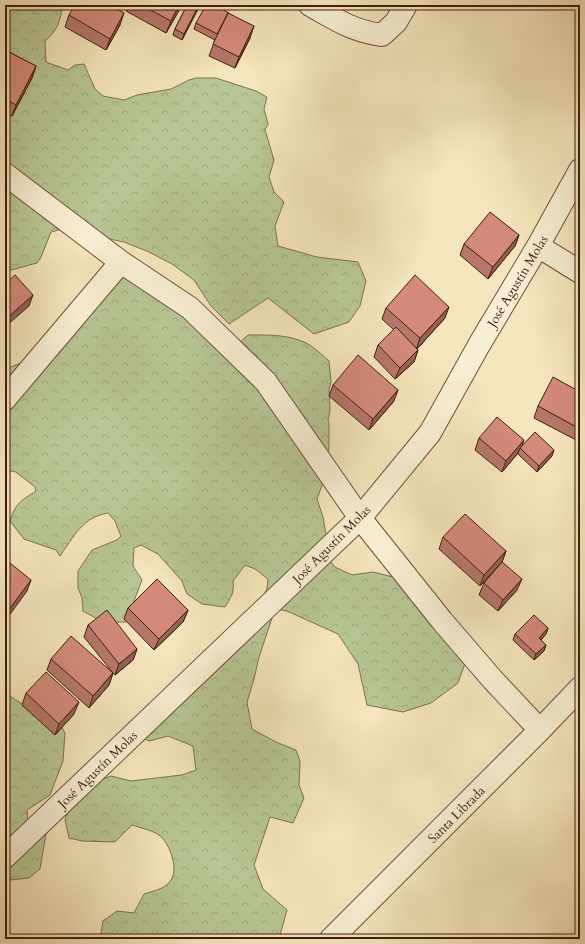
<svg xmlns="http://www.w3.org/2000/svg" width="585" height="944" viewBox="0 0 585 944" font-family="Cardo,serif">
	<defs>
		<pattern id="forest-crowns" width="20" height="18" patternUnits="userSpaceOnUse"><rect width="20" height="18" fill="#b7c694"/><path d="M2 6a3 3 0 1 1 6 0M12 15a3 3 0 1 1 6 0" fill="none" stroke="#9eaa7e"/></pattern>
	</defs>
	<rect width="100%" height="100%" fill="#f5e5bc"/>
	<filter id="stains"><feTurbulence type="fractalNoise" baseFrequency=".005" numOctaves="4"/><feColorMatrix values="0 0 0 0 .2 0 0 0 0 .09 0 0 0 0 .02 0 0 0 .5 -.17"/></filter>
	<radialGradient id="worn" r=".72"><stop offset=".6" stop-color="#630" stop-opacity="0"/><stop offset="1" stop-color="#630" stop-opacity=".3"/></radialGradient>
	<path fill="url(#forest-crowns)" stroke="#7c7252" d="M5 5H62C61 21 57 31 45 41L46 62 68 70 75 65 84 64 95 89 103 96 124 100 137 95 171 89 189 80 196 78H216L256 91 267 97 264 109 268 124 265 130 274 160 269 177 274 192 284 202 275 226 278 246 317 257 358 262 366 281 360 306 349 322 314 334 268 298 229 324 211 306 194 280 172 264 149 252 124 242 62 229 51 232 41 257 37 263 8 271H5V115L14 112 5 92Z
		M126 273 236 346 248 335C267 335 288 334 306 343 314 347 322 355 329 361L331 383 329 389 330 410 328 421 329 422V450L324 462 325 477 317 499 323 517 331 562 335 567 352 575 373 572 413 582 467 658 458 683 431 703 403 712 367 705 358 664 338 634 287 611 275 609 259 657 254 679 247 702 252 729 276 742 296 750 300 761 299 785 304 798 293 823 270 817 254 865 263 889 287 910 279 939H100L103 921 117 911 134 913 144 894C153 891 166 889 171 880 179 868 169 842 159 835 152 830 140 828 132 825L115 842 82 841 69 838 65 820 74 790 111 776 131 781 182 775 196 770 193 746 168 736 149 741 135 734 259 610 267 588 268 579 255 569 245 565 233 581C235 592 230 599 225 607L202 604 187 594 182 581 158 554 141 545 134 548 133 566 142 580 126 622H103L83 611 82 598 78 588V571L92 550 117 540 121 536 115 521 108 513C83 517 74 536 60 556L56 550 24 539 10 521C16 502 21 501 36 491L35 487 16 472 5 470V369L24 362Z
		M5 693 24 705 59 722 65 733 63 761 50 795 27 810 28 823 46 834 40 869 29 878 10 880 5 884Z"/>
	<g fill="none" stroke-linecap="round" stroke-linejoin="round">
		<g stroke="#6d4f3a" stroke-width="24">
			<path id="minor" d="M310 5C335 19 352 31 382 35L396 22 406 5
				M5 174 121 262 190 308 266 382 360 518 443 622 493 680 540 730
				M538 246 580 272
				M5 399 121 262
				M5 857 360 518 430 433 479 345 538 246 580 170
				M331 939 540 730 580 688"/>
		</g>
		<use href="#minor" stroke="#f8eed3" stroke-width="22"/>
	</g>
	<path fill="#b5776a" stroke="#401d0f" d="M128 5H182L166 33 126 11Z
		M187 5H200L182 40 173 35 175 29Z
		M571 5H580V10Z
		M228 14 250 38 235 68 209 56 215 40 194 29 196 23Z
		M69 15 120 25 106 50 65 27Z
		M5 50 36 66 32 78 12 116 5 113Z
		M519 235 515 246 488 279 460 255 464 244Z
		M386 308 445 318 417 349 418 350 414 362 395 379 374 357 378 345 394 330 382 319Z
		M333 385 394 401 369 430 329 396Z
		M580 392V442L534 418 538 406Z
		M479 438 522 446 552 456 537 472 518 454V453L502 472 475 450Z
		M443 537 506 551 502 562 480 586 439 549Z
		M484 583 517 590 498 611 479 595Z
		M128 608 188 610 183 622 154 650 124 619Z
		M88 625 137 649 133 660 115 675 113 673 109 685 89 708 47 670 51 659 113 673 84 637Z
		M548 628 546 634 541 640 546 645 544 651 534 660 513 640 515 634Z
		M26 693 74 714 55 735 22 705Z"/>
	<path fill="#946156" stroke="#401d0f" d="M179 5H182L166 33 171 21Z
		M199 5H200L182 40 184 34Z
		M124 13 120 25 106 50 110 39Z
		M9 15 5 26V21Z
		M254 26 250 38 235 68 239 57Z
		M36 66 32 78 12 116 16 105Z
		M519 235 515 246 488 279 493 267Z
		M33 295 29 306 5 327V320Z
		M449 307 445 318 416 350 420 338Z
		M418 350 414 362 395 379 400 368Z
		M398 390 394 401 369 430 373 419Z
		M524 440 521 449 520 448 518 453 502 472 506 461Z
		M554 450 552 456 537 472 539 466Z
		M506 551 502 562 480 586 484 575Z
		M522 579 517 590 498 611 503 600Z
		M31 580 27 591 5 621V615Z
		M188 610 183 622 154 650 159 639Z
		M548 628 546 634 537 644 539 638Z
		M546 645 544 651 534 660 536 654Z
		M137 649 133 660 115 675 119 664Z
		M113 673 109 685 89 708 93 696Z
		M79 702 74 714 55 735 59 724Z"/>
	<path fill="#d38a7b" stroke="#401d0f" d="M75 5H110L124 13 110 39 69 15Z
		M141 5H179L171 21Z
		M187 5H199L184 34 175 29Z
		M206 5H214L229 13 228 14V13L217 34 196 23Z
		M5 12 9 15 5 21Z
		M228 13 254 26 239 57 213 44Z
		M5 50 36 66 16 105 5 99Z
		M490 212 519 235 493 267 464 244Z
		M15 275 33 295 5 320V284Z
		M415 275 449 307 420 338 386 308Z
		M396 327 418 350 400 368 378 345Z
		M358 355 398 390 373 419 333 385Z
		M553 377 580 392V429L538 406Z
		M497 417 524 440 506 461 479 438Z
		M535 432 554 450 539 466 520 448Z
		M465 514 506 551 484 575 443 537Z
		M502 562 522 579 503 600 484 583Z
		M10 563 31 580 5 615V569Z
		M157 579 188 610 159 639 128 608Z
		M107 610 137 649 119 664 88 625Z
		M534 615 548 628 539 638 546 645 536 654 515 634Z
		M71 636 113 673 93 696 51 659Z
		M46 672 79 702 59 724 26 693Z"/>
	<g text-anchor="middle" stroke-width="3" stroke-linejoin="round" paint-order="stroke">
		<g font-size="13" fill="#401d0f" stroke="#f8eed3">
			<text transform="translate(517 281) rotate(-59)" y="5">José Agustín Molas</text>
			<text transform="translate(331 544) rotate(-45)" y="5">José Agustín Molas</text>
			<text transform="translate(97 769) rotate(-44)" y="5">José Agustín Molas</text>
			<text transform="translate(456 814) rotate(-45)" y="5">Santa Librada</text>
		</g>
	</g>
	<rect width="585" height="944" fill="none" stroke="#f5e5bc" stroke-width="20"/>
	<rect x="6" y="6" width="573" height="932" fill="none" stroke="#401d0f" stroke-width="2"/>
	<rect x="10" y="10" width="565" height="924" fill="none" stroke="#401d0f"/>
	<rect width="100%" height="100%" filter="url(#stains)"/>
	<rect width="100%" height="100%" fill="url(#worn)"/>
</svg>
